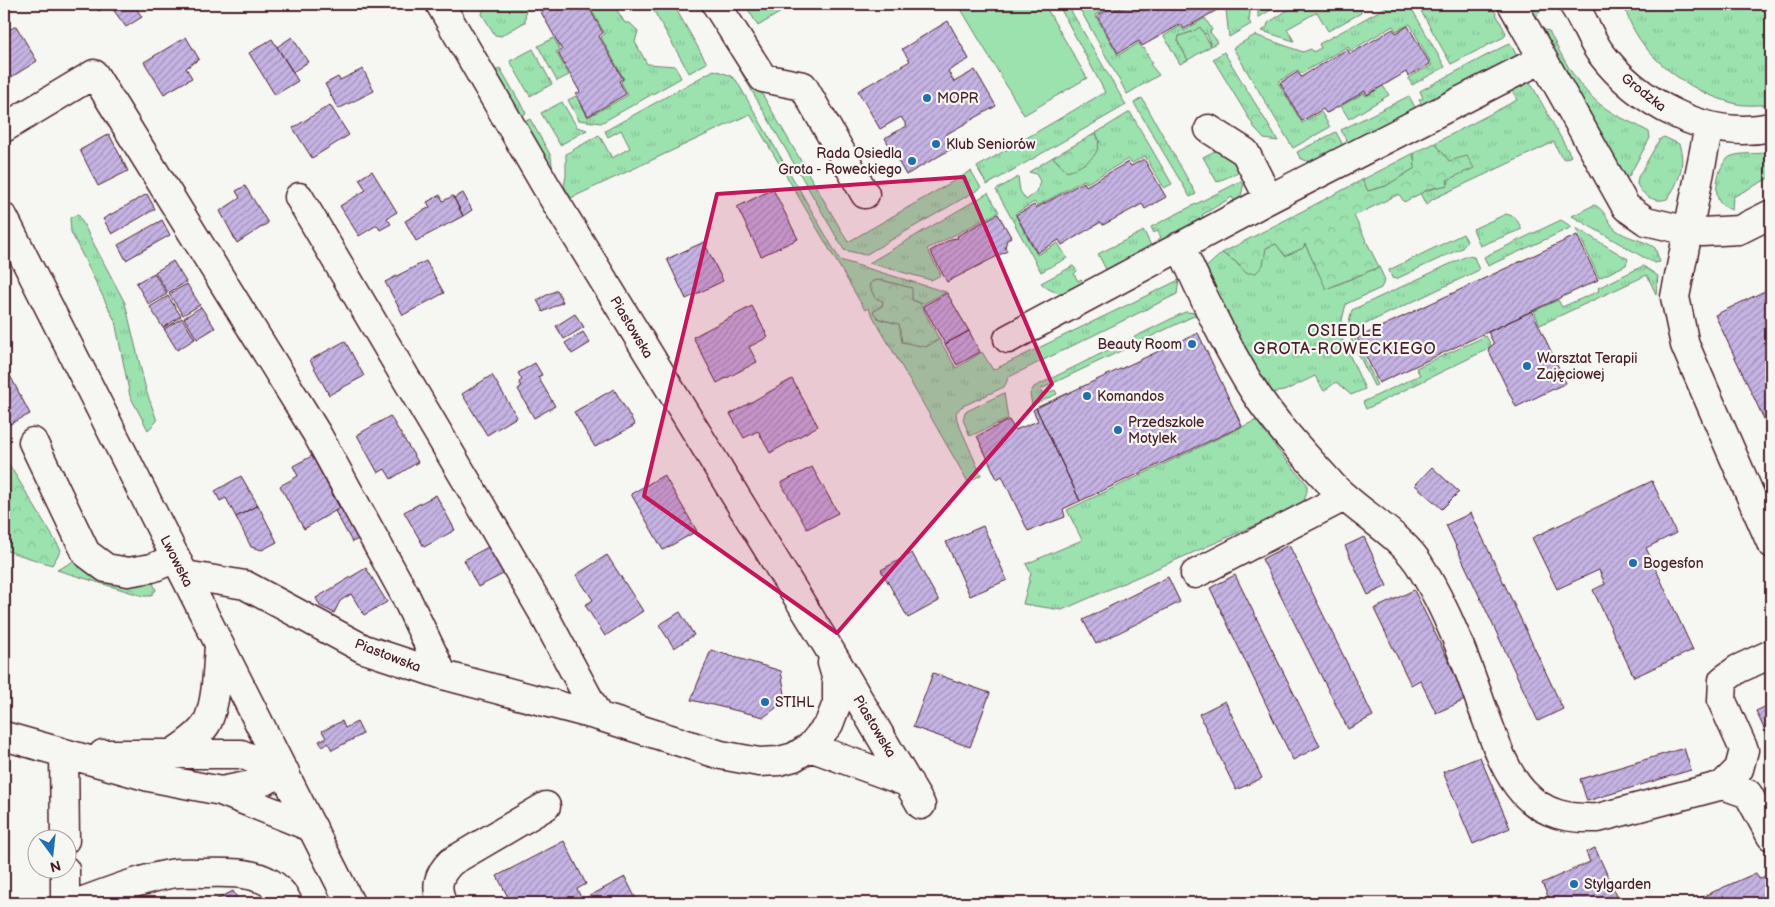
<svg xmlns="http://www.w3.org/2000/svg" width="1775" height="907" viewBox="0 0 1775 907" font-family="'Balsamiq Sans',sans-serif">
	<defs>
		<pattern id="grass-tufts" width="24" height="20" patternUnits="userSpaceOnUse" patternTransform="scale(1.25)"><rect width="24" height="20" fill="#9be2af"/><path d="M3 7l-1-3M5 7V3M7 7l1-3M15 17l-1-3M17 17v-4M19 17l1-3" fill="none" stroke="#87c197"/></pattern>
		<pattern id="forest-crowns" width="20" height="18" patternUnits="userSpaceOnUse" patternTransform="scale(1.25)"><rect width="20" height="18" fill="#9be2af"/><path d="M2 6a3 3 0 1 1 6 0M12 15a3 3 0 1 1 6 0" fill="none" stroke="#87c197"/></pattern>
		<pattern id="building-hatch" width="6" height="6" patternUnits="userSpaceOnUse" patternTransform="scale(1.25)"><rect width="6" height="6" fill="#c5b3e4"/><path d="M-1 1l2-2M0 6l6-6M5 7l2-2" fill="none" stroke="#a291b9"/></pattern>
	</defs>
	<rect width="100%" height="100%" fill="#f6f6f2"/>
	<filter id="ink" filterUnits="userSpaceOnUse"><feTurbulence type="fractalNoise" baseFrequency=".02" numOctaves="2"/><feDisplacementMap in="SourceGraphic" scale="10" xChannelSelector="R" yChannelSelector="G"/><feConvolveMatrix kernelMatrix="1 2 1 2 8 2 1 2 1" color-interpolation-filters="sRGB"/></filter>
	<g filter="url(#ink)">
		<path fill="url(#grass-tufts)" stroke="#72806d" d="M485 4H526L525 22 501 36 495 35 482 14Z
			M588 4H613L625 23H630L638 31 635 42 647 64 675 66 681 78 601 123 579 120 568 100 576 96 588 117 628 95 621 82 624 79 601 37 605 34Z
			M650 4H673L707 63 689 73Z
			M745 4H794L758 26Z
			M1058 4H1067L1126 105 987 185 977 167 1105 92Z
			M1077 4H1125L1117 8 1114 4 1095 15 1118 55 1139 43 1142 49 1144 48 1152 63 1150 64 1159 75 1127 94Z
			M1237 4H1251L1249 21 1251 24 1229 37 1226 10Z
			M1258 4H1280L1258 18Z
			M1297 4H1360L1361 13 1328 31 1317 12 1287 29 1294 41 1262 31 1267 27 1268 23Z
			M1392 4H1409L1445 67 1412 85 1408 78 1432 65 1410 24 1396 31 1393 26 1350 51 1348 46 1301 74 1298 70 1278 82 1302 123 1321 112 1330 127 1293 148 1233 48 1255 35 1303 52 1311 49 1313 52 1321 48 1319 44Z
			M1417 4H1489L1493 8 1506 33 1504 37 1451 64Z
			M1527 4H1541L1542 9 1535 18Z
			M1624 4H1771V104C1761 105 1747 106 1737 104 1689 93 1635 54 1624 4Z
			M1205 18 1212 30 1210 32 1218 42 1211 46 1207 34 1192 32 1179 36 1178 42 1188 60 1180 64 1164 36 1180 26 1184 31Z
			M1541 29 1549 31C1564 60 1577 88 1605 108 1618 118 1635 123 1649 132L1650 138 1629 176 1623 180Z
			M554 38 560 50 556 52 569 75 557 81 538 46Z
			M1510 43 1518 58 1424 108 1419 100 1423 98 1420 91Z
			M533 49 552 84 530 96 510 61Z
			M736 49 848 242 971 171 981 188 865 255 844 250 730 53Z
			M500 68 526 113 519 117 492 73Z
			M714 70 729 75 736 80 840 260 946 292 923 304 912 300 911 288 881 280 883 301 882 306 874 311 879 319 899 324 934 343 939 339 956 368 982 352 993 370 1179 280 1177 294 1009 377 1004 387 961 407 956 413 957 420 981 475 968 482 871 313 868 308 865 310 750 114 571 198 564 186 566 176V154L599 135 612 158 630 148 621 130 608 137 605 131Z
			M1526 81 1530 82 1571 156 1565 159 1561 157 1554 142 1433 199 1426 205 1420 193 1448 184 1449 162 1435 143 1517 100 1511 88Z
			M1383 86 1389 95 1349 119 1341 106 1364 93 1366 96Z
			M1142 98 1196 194 1190 197 1134 103Z
			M562 102 577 127 587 130 560 145 541 113Z
			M1130 112 1172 184 1164 188 1145 156 1132 163 1128 159 1087 183 1084 180 1037 206 1034 202 1015 214 1037 255 1058 243 1067 258 1041 272 996 190 1018 177 1020 191 1026 200 1037 192 1040 181 1036 174 1029 172 1053 157 1067 172 1100 142 1096 133Z
			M530 119 551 156 553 173 522 123Z
			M1664 137 1679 144C1686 164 1679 183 1667 199 1654 203 1643 196 1637 184L1638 177 1660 139Z
			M1215 151 1223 152 1245 169 1217 182 1203 157Z
			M1771 152V177L1733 197 1732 210C1727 208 1722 206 1719 201 1713 190 1719 160 1732 156 1744 152 1759 155 1771 152Z
			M1414 153 1415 168 1386 186 1368 191 1362 180Z
			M988 193 999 212 927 249 941 275 931 280 869 263Z
			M1594 205C1604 208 1608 222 1615 229 1627 239 1643 239 1655 248L1660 262 1655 263 1643 257 1572 216Z
			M78 214 125 303 146 390 157 421 148 430 130 396 115 321 71 232 70 218Z
			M1506 214 1515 217 1522 229 1480 246 1473 229Z
			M1561 220 1572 227 1488 266 1484 257Z
			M1576 228 1628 259 1626 265 1599 278Z
			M1144 231 1153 250 1109 275 1098 254Z
			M1463 234 1467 241 1462 248 1396 279 1392 278 1389 270Z
			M1276 244 1285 256 1303 248 1305 244 1327 289 1379 267 1385 280 1381 288 1346 304 1339 332 1365 389 1351 395 1336 382 1324 391 1315 376 1284 391 1268 393 1202 271 1222 253 1236 262 1239 266 1263 265 1265 248Z
			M1467 256 1474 257 1479 270 1351 331 1377 385 1374 386 1347 331 1352 310Z
			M1073 266 1077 271 1074 274 1078 281 1081 279 1086 286C1070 294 1055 297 1041 283Z
			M1643 266 1658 276 1656 294 1647 275 1540 325 1534 311 1558 300 1562 307 1599 291 1598 288Z
			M1185 312 1200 313 1041 389 1043 395 1055 390 1057 394 1032 405 1030 394 1034 387Z
			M1486 336 1491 345 1486 350 1366 409 1363 402 1420 375 1416 368Z
			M1004 393 1008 419 970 436 963 420 965 412Z
			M1261 418 1277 449 1307 484V491L1304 501 1297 507 1062 610 1023 604 1031 573 1026 564 1082 540 1067 510Z"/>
		<path fill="url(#forest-crowns)" stroke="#72806d" d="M1200 27 1211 46 1188 60 1178 42 1179 36 1192 32Z
			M1224 52 1278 141 1264 139 1256 130 1213 59Z
			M1409 96 1417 111 1349 145 1341 130Z
			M1336 132 1344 147 1311 163 1300 158 1297 152Z
			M1096 133C1106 155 1084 165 1067 172L1053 157Z
			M1435 143 1449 161 1467 156 1474 168 1447 180 1448 185 1429 189 1404 202 1399 194 1354 216 1379 267 1326 289 1305 244 1303 248 1285 256 1276 244 1266 248 1263 265 1256 273H1246L1236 262 1222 253 1362 180 1368 191 1386 186 1415 168 1414 153Z
			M1245 179 1241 196 1236 204 1232 197 1202 215 1205 220 1161 245 1158 240 1161 237 1157 231 1154 233 1151 227Z
			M881 280 912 288V300L920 303 939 339 926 347 902 342 899 324 879 319 873 312 882 306 883 301 875 298 869 285 873 281Z
			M4 456 61 550 52 565 4 550Z
			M76 560 150 576 156 590 151 596H143L57 570Z"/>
		<path fill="#9be2af" stroke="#72806d" d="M970 4H1044L1087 78 1024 115 961 9Z"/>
		<path fill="url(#building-hatch)" stroke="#4a1f2b" d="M94 4H144L136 8 142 17 126 27 109 4 99 11Z
			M543 4H587L603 33 599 36 623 79 619 81 626 94 588 116 576 94 580 92 558 53 562 50 541 12 546 9Z
			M1128 4H1235L1224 10 1222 7 1184 29 1181 24 1142 46 1139 41 1118 53 1097 16 1114 6 1117 10Z
			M948 21 969 59 948 71 954 82 975 70 996 106 945 135 953 148 906 175 885 138 907 126 901 117 880 129 858 91 910 61 902 49Z
			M16 26 37 61 10 78 4 68V33Z
			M1408 26 1430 64 1408 76 1406 72 1367 95 1365 91 1329 112 1326 113 1323 109 1302 121 1280 83 1298 72 1301 77 1347 49 1350 54 1393 29 1396 33Z
			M186 37 199 59 186 68 192 78 164 94 144 62Z
			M292 37 308 62 293 72 277 47Z
			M272 39 298 81 275 95 249 53Z
			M363 69 374 91 338 109 325 84 338 77 340 80Z
			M330 105 349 135 312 158 293 128Z
			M109 134 128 171 98 186 80 150Z
			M1144 159 1166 197 1145 209 1142 204 1103 225 1101 222 1062 245 1059 240 1037 253 1016 215 1034 205 1036 208 1084 182 1086 186 1128 162 1131 166Z
			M372 171 397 212 387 218 391 224 380 230 377 225 359 236 340 206 366 190 359 179Z
			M245 186 268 223 237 243 220 211 240 198 236 191Z
			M773 189 798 239 761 256 737 207Z
			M463 193 472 210 463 216 454 198Z
			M147 194 155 209 112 234 103 219Z
			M440 195 443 201 453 196 463 216 416 241 405 221 430 207 427 202Z
			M998 214 1011 237 1007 240 1005 247 1007 251 947 282 930 251 951 239 958 238 957 236Z
			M162 220 170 235 126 260 118 245Z
			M1577 235 1598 280 1379 383 1357 338Z
			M704 242 723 281 686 299 667 259Z
			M173 261 186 282 168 293 155 272Z
			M426 261 444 293 403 315 385 282Z
			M154 273 167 294 149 305 136 283Z
			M187 284 200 305 183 315 169 294Z
			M1771 288V434L1715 315Z
			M557 290 563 302 543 312 537 300Z
			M947 293 969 331 945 344 923 306Z
			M168 296 181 316 163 328 150 307Z
			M752 306 768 337 749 347 757 362 717 383 693 337Z
			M201 307 215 328 197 339 184 318Z
			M1532 311 1566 383 1516 407 1488 349 1494 344 1488 332Z
			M575 314 584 327 564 339 556 326Z
			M182 318 195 339 177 350 164 329Z
			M969 331 980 352 957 365 945 344Z
			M583 332 590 343 572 354 565 343Z
			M1198 333 1242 426 1080 501 1036 408Z
			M345 341 364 376 329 395 310 360Z
			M535 363 542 375 538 377 555 406 534 418 518 389 521 387 519 382 522 380 518 373Z
			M4 364 30 414 6 426 4 422Z
			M492 375 517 417 487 435 462 394Z
			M792 379 818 426 770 453 758 431 744 438 730 414Z
			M614 389 635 425 595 447 574 412Z
			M1036 408 1080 501 1063 509 1065 517 1028 531 1002 476 997 479 977 436 1009 420 1015 430 1038 421 1033 410Z
			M390 416 418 462 391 479 385 469 378 473 357 435Z
			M312 456 340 508 304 529 280 486 298 476 293 466Z
			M812 467 838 513 807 529 781 483Z
			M1432 467 1459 492 1442 509 1415 485Z
			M664 475 697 531 663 550 631 494Z
			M241 476 258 505 236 517 226 498 220 501 215 491Z
			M1652 481 1676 533 1646 548 1693 650 1634 677 1593 590 1605 584 1599 570 1557 589 1532 538Z
			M339 490 365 536 352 542 335 511 340 508 332 494Z
			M436 495 455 530 424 547 404 512Z
			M258 505 277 542 262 550 251 547 236 517Z
			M1471 513 1563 709 1538 721 1446 525Z
			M983 526 1007 580 970 596 946 542Z
			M1364 537 1387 586 1368 595 1345 546Z
			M1289 545 1373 716 1348 729 1262 559Z
			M490 546 505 573 478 587 464 560Z
			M912 553 939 601 908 618 881 570Z
			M607 555 643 611 605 636 585 605 593 600 576 575Z
			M366 568 387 602 364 615 351 594 340 601 334 613 320 606 316 598Z
			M1235 575 1320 746 1293 760 1210 588Z
			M1168 577 1180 602 1096 644 1083 620Z
			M1414 590 1467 699 1436 713 1420 680 1411 685 1374 609Z
			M680 612 694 635 674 648 659 625Z
			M711 650 781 671 786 700 764 717 691 700Z
			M933 673 990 693 970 747 913 727Z
			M1225 701 1262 778 1236 790 1199 714Z
			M1771 704V744L1756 711Z
			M342 721 345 728 357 722 363 734 332 750 328 743 322 746 319 741 326 738 322 731Z
			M1684 748 1691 770 1587 801 1580 779Z
			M1480 757 1510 828 1473 844 1443 772Z
			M564 841 586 884 577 889 582 900 575 903H511L497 876Z
			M1595 848 1617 896 1601 903H1551L1542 883 1590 862 1586 852Z
			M1756 873 1759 879 1771 873V903H1688Z
			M625 877 638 903H575L582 900Z
			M233 891 240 903H210Z
			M740 897 743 903H728Z"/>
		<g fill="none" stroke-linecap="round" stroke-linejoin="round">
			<g stroke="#4a1f2b" stroke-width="31">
				<path id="minor" d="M440 4 547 188 828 647 921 805
					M716 4 763 78 803 86 865 194
					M1512 4 1626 207 1646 221 1676 228 1702 232 1739 230 1771 214
					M1573 4C1583 18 1589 36 1599 51 1637 102 1706 141 1771 127
					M1709 126 1675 297 1685 345 1771 543
					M4 128 94 74 317 434 404 593 443 675
					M1209 129 1245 152 1269 199
					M299 197 473 492 542 611 598 716
					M1180 246C1203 295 1225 346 1254 391 1276 425 1304 454 1331 484 1358 513 1403 535 1422 569 1447 610 1465 658 1481 704 1492 732 1502 769 1523 792 1544 815 1569 819 1598 818L1723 785 1748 794 1771 836
					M1008 339 1269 199 1542 59
					M33 442 86 553 106 568 128 572 152 568 176 558
					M1195 574 1344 497
					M185 575 245 585 364 649 443 675 598 716 721 755 759 762 779 761 794 757 810 747 829 724 837 703V680L832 663
					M4 736 149 777 221 791 257 784 285 772
					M810 747 909 783
					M64 753 65 840
					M173 753C185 745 202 734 208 721 217 699 217 670 219 646
					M103 754H241L285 772
					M1723 785 1739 769 1744 750 1722 701 1723 680 1738 669 1771 654
					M221 791 313 828
					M65 870V903
					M78 903C108 892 138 880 170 874 181 872 193 873 204 873 235 872 273 871 288 903
					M442 903C435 886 438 875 451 862L546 806"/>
			</g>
			<g stroke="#4a1f2b" stroke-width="31">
				<path id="major" d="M4 218 350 903"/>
			</g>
			<use href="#minor" stroke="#f6f6f2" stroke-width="28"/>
			<use href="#major" stroke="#f6f6f2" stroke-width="28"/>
		</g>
	</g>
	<path fill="#c2185b" fill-opacity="0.2" stroke="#c2185b" stroke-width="4" stroke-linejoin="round" d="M964 177 1052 384 837 633 644 496 717 194Z"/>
	<g fill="#1f6fb2" stroke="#f6f6f2" stroke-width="2">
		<circle cx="927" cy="98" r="5"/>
		<circle cx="936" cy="144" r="5"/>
		<circle cx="912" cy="161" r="5"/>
		<circle cx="1192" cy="344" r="5"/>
		<circle cx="1527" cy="366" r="5"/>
		<circle cx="1087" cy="396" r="5"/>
		<circle cx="1118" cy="430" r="5"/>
		<circle cx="1633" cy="563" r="5"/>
		<circle cx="765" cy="702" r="5"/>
		<circle cx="1574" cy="884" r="5"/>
	</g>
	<g text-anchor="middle" stroke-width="4.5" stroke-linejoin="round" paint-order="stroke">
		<g font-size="14" fill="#4a1f2b" stroke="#f6f6f2">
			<text transform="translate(1644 92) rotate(38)" y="5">Grodzka</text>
			<text transform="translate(632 327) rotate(59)" y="5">Piastowska</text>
			<text transform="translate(177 561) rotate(63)" y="5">Lwowska</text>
			<text transform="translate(388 655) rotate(21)" y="5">Piastowska</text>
			<text transform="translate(875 726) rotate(59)" y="5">Piastowska</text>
		</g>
		<g font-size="14" fill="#4a1f2b" stroke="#f6f6f2" text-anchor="start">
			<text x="937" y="103">MOPR</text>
			<text x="946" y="149">Klub Seniorów</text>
			<text x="902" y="158" text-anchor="end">Rada Osiedla<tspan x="902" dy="16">Grota - Roweckiego</tspan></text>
			<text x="1182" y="349" text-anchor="end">Beauty Room</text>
			<text x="1537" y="363">Warsztat Terapii<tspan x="1537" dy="16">Zajęciowej</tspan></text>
			<text x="1097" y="401">Komandos</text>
			<text x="1128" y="427">Przedszkole<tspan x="1128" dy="16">Motylek</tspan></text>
			<text x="1643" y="568">Bogesfon</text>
			<text x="775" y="707">STIHL</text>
			<text x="1584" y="889">Stylgarden</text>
		</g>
		<g font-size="16" letter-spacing="1" fill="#4a1f2b" stroke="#f6f6f2">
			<text x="1345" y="336">OSIEDLE<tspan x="1345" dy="18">GROTA-ROWECKIEGO</tspan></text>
		</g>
	</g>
	<rect width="1775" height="907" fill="none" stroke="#f6f6f2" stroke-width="20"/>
	<rect x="10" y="10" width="1755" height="887" fill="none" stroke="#4a1f2b" stroke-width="2" filter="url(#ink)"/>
	<g transform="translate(52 854) rotate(165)"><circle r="24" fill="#f6f6f2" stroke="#b1a0a2"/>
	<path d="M0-4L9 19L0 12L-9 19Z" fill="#1f6fb2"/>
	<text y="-8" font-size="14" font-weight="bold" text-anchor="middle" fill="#4a1f2b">N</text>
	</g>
</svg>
